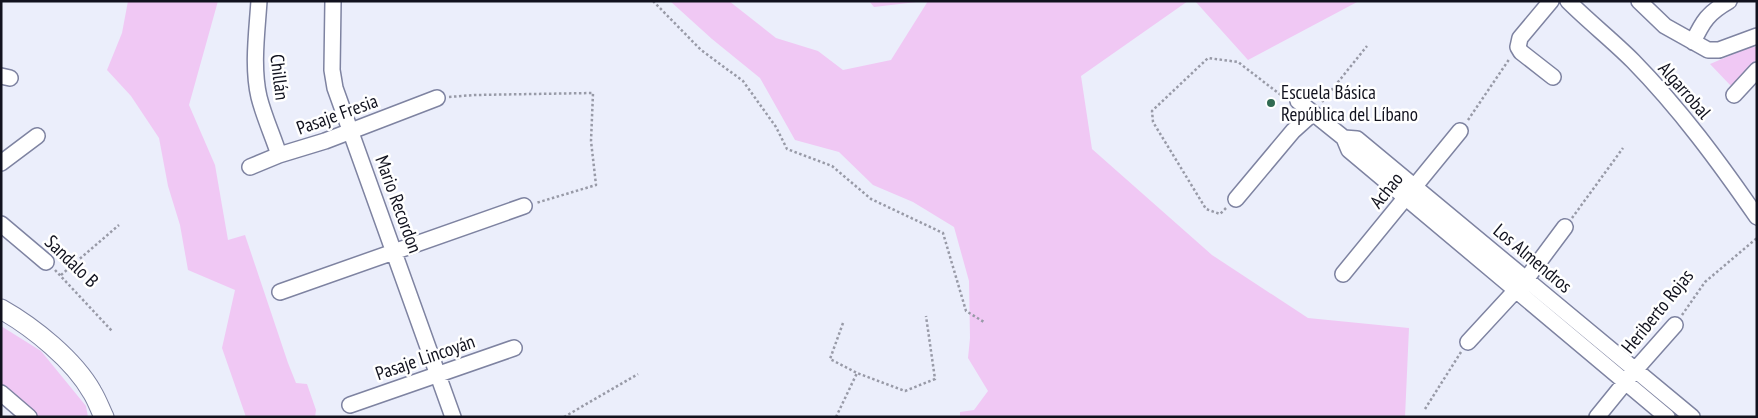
<svg xmlns="http://www.w3.org/2000/svg" width="1758" height="418" viewBox="0 0 1758 418" font-family="'PT Sans Narrow',sans-serif">
	<rect width="100%" height="100%" fill="#ebeefb"/>
	<path fill="#f0c8f4" d="M128 1H218L189 105 215 165 228 240 245 235 288 363 296 383 307 384 316 410 315 417H246L222 348 235 290 188 270 180 225 168 186 159 138 131 96 107 70 122 33Z
		M670 1H729L776 38 818 51 843 70 891 60 928 1H1188L1081 76 1092 149 1212 255 1308 318 1409 328 1405 417H960V412L974 410 988 391 968 358 970 338 969 281 954 227 913 202 873 185 839 152 795 140 760 78 712 39Z
		M869 1H925L874 7Z
		M1195 1H1359L1248 60Z
		M1750 47H1757V59L1731 86 1710 64Z
		M1 326 41 351 86 406 88 417H32L1 389Z"/>
	<g fill="none" stroke-linecap="round" stroke-linejoin="round">
		<g stroke="#7e83a1" stroke-width="18">
			<path id="minor" d="M259 1C257 32 252 67 259 97 264 117 273 136 279 155
				M333 1 332 70 335 88 453 417
				M1551 1 1520 38 1518 47 1521 52 1553 77
				M1568 1C1589 22 1612 40 1633 61 1680 109 1719 162 1757 217
				M1639 1 1665 26 1708 50H1719L1757 36
				M1693 42C1703 21 1708 13 1729 1
				M1 76 10 78
				M1734 95 1757 70
				M1298 101 1344 138 1349 150 1667 417
				M1344 138 1357 139 1692 417
				M1 163 37 136
				M250 167 279 155 325 141 437 98
				M1236 199 1293 131 1313 113
				M1 224 46 262
				M1343 274 1460 131
				M280 292 524 206
				M1468 342 1527 278 1565 227
				M1 393 29 417
				M350 405 514 348
				M1597 417 1636 369 1675 325"/>
		</g>
		<g stroke="#7e83a1" stroke-width="21">
			<path id="tertiary" d="M1 309C33 327 74 360 92 392 97 400 100 409 104 417"/>
		</g>
		<path stroke="#989aa7" stroke-width="2.5" stroke-dasharray="2.5 2.5" stroke-linecap="butt" d="M653 1 701 50 743 81 776 127 787 149 832 166 871 199 943 233 966 311 984 322
			M449 97 474 95 593 93 591 141 596 185 536 203
			M1322 102 1367 46
			M1468 120 1510 58
			M1226 208 1220 214 1206 209 1153 122 1152 111 1208 58 1238 62 1286 99
			M1572 218 1623 148
			M55 270 112 331
			M61 275 119 225
			M1682 315 1705 282 1757 238
			M843 323 830 359 857 373
			M1425 409 1461 352
			M564 417 638 374
			M836 417 857 373 905 391 935 379 926 316"/>
		<use href="#minor" stroke="#fff" stroke-width="15"/>
		<use href="#tertiary" stroke="#fff" stroke-width="19"/>
	</g>
	<circle fill="#306a52" stroke="#fff" stroke-width="2" cx="1271" cy="103" r="5"/>
	<g text-anchor="middle" stroke-width="5" stroke-linejoin="round" paint-order="stroke">
		<g font-size="19" fill="#11121e" stroke="#fff">
			<text transform="translate(280 77) rotate(83)" y="7">Chillán</text>
			<text transform="translate(1685 90) rotate(49)" y="7">Algarrobal</text>
			<text transform="translate(337 114) rotate(-20)" y="7">Pasaje Fresia</text>
			<text transform="translate(1386 190) rotate(-51)" y="7">Achao</text>
			<text transform="translate(399 204) rotate(70)" y="7">Mario Recordon</text>
			<text transform="translate(1533 258) rotate(40)" y="7">Los Almendros</text>
			<text transform="translate(72 261) rotate(44)" y="7">Sandalo B</text>
			<text transform="translate(1657 311) rotate(-51)" y="7">Heriberto Rojas</text>
			<text transform="translate(425 357) rotate(-19)" y="7">Pasaje Lincoyán</text>
		</g>
		<g font-size="19" fill="#11121e" stroke="#fff" text-anchor="start">
			<text x="1281" y="99">Escuela Básica<tspan x="1281" dy="22">República del Líbano</tspan></text>
		</g>
	</g>
	<rect width="1758" height="418" fill="none" stroke="#11121e" stroke-width="5"/>
</svg>
